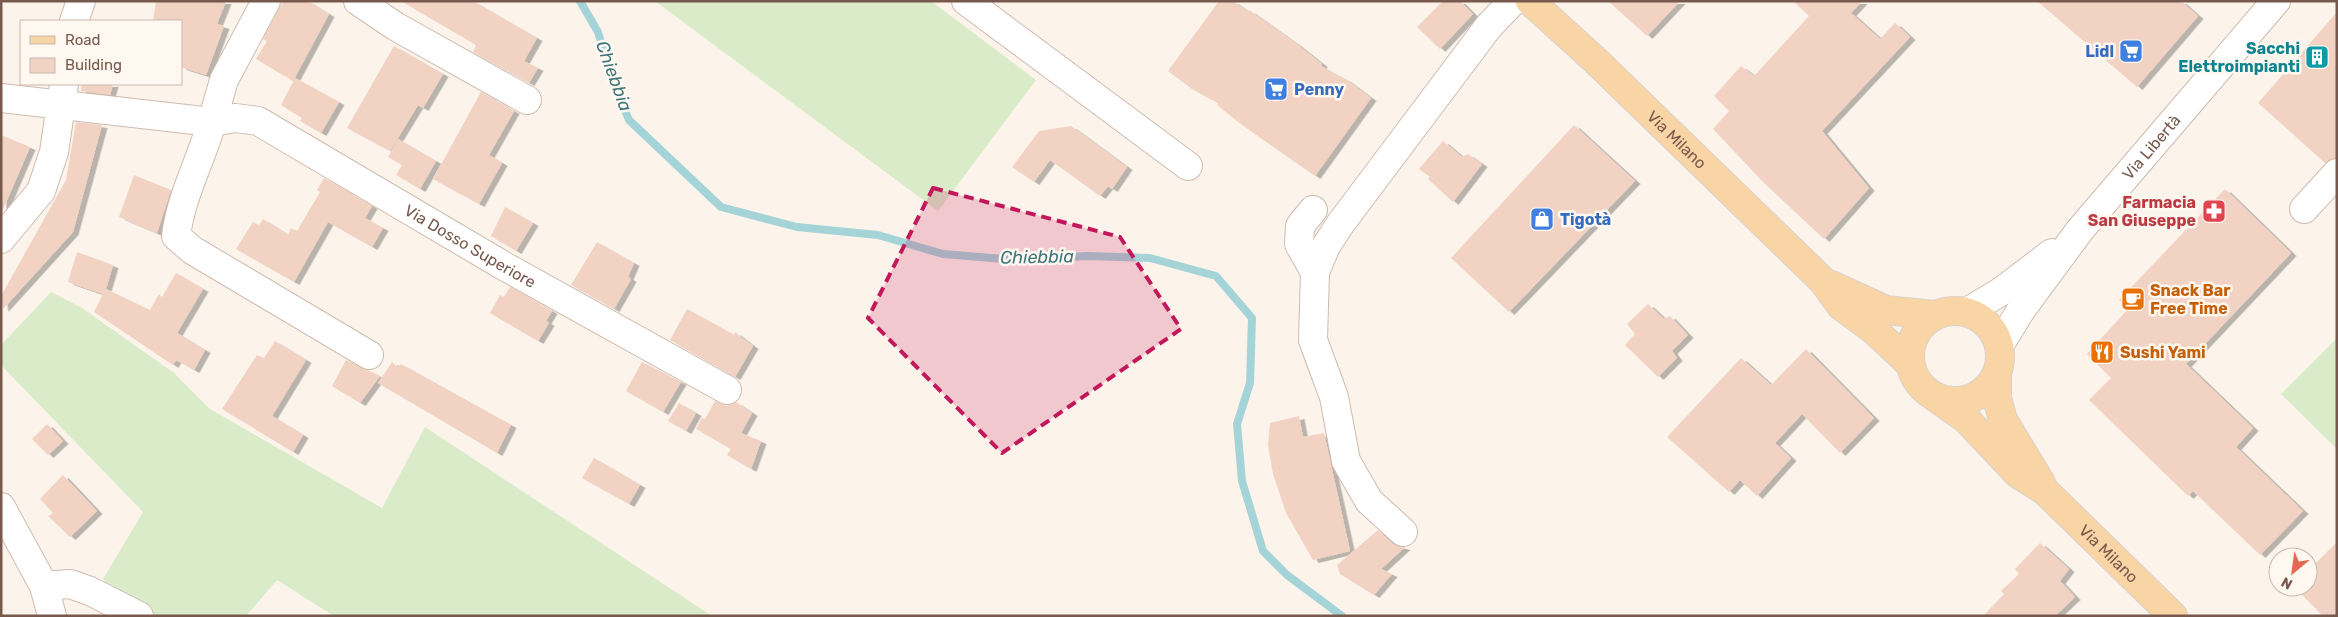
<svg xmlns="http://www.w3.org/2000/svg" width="2338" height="617" viewBox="0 0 2338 617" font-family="Rubik,sans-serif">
	<defs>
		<filter id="shadow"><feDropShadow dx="5.5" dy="3" stdDeviation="0" flood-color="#0004"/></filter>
	</defs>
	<rect width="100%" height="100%" fill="#fcf4eb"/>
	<path fill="#d9ebc8" d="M655 1H931L1036 80 938 211Z
		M51 292 82 308 174 373 210 409 382 508 425 427 712 616H334L277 580 246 616H153L119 600 103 579 143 512 1 365V345Z
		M2337 338V449L2281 394Z"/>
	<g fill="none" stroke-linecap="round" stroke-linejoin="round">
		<path stroke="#a5d4d8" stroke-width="8" d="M580 1 598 32 612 80 629 120 721 207 797 227 878 235 943 254 1016 260 1087 256 1150 258 1216 276 1252 318 1250 383 1237 424 1242 481 1263 551 1287 575 1342 616"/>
	</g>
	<path fill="#f2d2c2" filter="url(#shadow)" d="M156 1H226L217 24 224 26 206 75 181 67V21H153Z
		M283 1H308L329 14 293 81 256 59 267 41 263 39Z
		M401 1H473L537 38 524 61 538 68 529 83 473 52 476 45Z
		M1219 1H1233L1248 12 1249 10 1297 44 1322 64 1321 66 1347 80 1371 98 1315 176 1242 125 1217 105 1218 103 1192 89 1168 71Z
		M1443 1H1460L1473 14 1440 49 1417 27Z
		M1608 1H1680L1647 36Z
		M1793 1H1862L1851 13 1880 39 1895 23 1910 37 1822 131 1869 188 1824 239 1763 182 1713 129 1729 111 1714 96 1741 66 1754 76 1809 16Z
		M2037 1H2181L2198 16 2137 87Z
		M2337 12V158L2325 163 2258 103Z
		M394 46 443 74 423 108 418 105 390 151 347 128Z
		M295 78 339 102 321 133 300 121 302 118 281 105Z
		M82 84H113L110 95 81 91Z
		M481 92 514 111 489 155 502 163 479 204 433 179Z
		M76 122 102 125 73 232 3 309 1 296 66 180Z
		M1574 125 1635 181 1509 312 1451 258Z
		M1071 126 1127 167 1112 189 1108 186 1100 196 1050 160 1034 182 1012 167 1039 131Z
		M1 135 30 147 1 214Z
		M398 139 436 161 420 189 396 175 402 165 388 157Z
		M1443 141 1462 157 1468 154 1482 164 1453 202 1428 179 1430 177 1419 169Z
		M134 175 171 190 157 233 119 217Z
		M324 178 372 206 365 218 383 228 372 247 328 222 294 282 236 249 253 222 259 225 263 219 288 235 291 228 297 231 320 192 317 190Z
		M2225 189 2291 253 2186 364 2253 428 2236 447 2303 511 2260 555 2193 491 2188 496 2089 400 2111 378 2087 354 2128 309 2119 300Z
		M505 207 533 223 516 251 491 236Z
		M597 242 634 263 628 277 631 279 614 309 571 285Z
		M77 252 113 265 106 289 150 310 159 294 162 297 176 273 203 289 177 333 205 350 194 370 176 360 173 365 94 312 103 294 68 282Z
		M510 287 552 311 546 321 549 323 538 341 490 313 500 295 504 297Z
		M1648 304 1664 319 1670 316 1688 335 1672 351 1677 358 1658 377 1625 345 1635 334 1627 324Z
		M687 309 734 335 735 332 753 346 735 377 670 340Z
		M275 341 306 360 272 416 303 435 293 452 222 409 257 355 264 358Z
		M1806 349 1874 418 1840 453 1802 414 1775 443 1791 458 1757 496 1740 480 1729 492 1667 437 1741 358 1771 385Z
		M346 360 380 376 360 403 332 386Z
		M392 362 398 367 401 364 511 425 497 453 378 383Z
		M642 362 681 382 663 412 626 391Z
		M715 401 727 406 736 402 752 413 741 433 761 441 751 469 727 455 731 449 696 429 702 418 705 419Z
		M679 403 696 413 686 431 668 421Z
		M1299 416 1303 437 1324 433 1350 551 1313 560 1286 513 1273 474 1268 445 1270 423Z
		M47 424 63 441 48 455 32 439Z
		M594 458 640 485 629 504 582 478Z
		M63 475 97 511 70 537 48 516 53 513 40 499Z
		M1378 530 1393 544 1405 547 1381 569 1392 574 1374 595 1340 574 1337 565Z
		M2337 542V616H2323L2294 587H2308V571Z
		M2040 543 2069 569 2060 581 2075 597 2055 616H1983L2004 594 2001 591 2019 574 2015 569Z"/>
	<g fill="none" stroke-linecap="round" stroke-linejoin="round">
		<g stroke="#cfbbaf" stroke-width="30">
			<g id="minor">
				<path id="s1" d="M266 1 224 80 212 122 235 118 258 121 504 266 727 390"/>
				<path d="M358 1 395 26 527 100"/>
				<path d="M966 1 1188 166"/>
				<path d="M74 21 81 1"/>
				<path d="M1 98 212 122C201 160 181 196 176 236L192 250 369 355"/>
				<path d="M2304 209 2337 173"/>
				<path d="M1313 210 1300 226 1299 244 1315 272"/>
				<path d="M1 239 41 191 54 152 64 84"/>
				<path d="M1967 312 2002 291 2052 253"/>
				<path id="s2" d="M1999 346 2021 310 2080 230 2276 1"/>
				<path d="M1 507 44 586 52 616"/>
				<path d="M1403 532 1369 501 1346 461 1334 397 1313 340 1315 272 1326 246 1341 223 1489 26 1513 1"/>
				<path d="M44 586 70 584 90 591 139 616"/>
			</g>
		</g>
		<g stroke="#d9d1cd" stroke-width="30">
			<g id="major">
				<path id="s3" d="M1530 1 1595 60 1823 281 1841 306 1875 331 1909 363"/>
				<path d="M1831 285 1886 310 1934 315"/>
				<circle cx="1955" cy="356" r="45"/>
				<path d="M1997 374V398L2003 420 2041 483"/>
				<path id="s4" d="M1935 397 1966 419 2018 474 2045 491 2173 616"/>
			</g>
		</g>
		<use href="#minor" stroke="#fff" stroke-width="28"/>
		<use href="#major" stroke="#f9d4a5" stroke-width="28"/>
	</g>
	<path fill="#c2185b" fill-opacity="0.2" stroke="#c2185b" stroke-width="4" stroke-dasharray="10 6" stroke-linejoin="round" d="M933 188 1120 237 1181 329 1002 453 868 318Z"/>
	<defs>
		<g id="supermarket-square" transform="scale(1.25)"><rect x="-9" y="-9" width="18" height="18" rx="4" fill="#3f7fe0" stroke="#fff8f1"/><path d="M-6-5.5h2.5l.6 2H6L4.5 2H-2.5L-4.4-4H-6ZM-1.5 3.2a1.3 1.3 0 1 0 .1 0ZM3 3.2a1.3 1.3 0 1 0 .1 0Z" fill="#fff"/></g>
		<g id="building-square" transform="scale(1.25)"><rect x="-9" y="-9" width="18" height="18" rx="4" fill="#0f9aa8" stroke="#fff8f1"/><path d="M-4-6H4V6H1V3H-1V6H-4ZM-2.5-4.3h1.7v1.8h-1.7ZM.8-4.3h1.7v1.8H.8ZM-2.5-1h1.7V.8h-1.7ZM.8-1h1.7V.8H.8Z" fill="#fff"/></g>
		<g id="pharmacy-square" transform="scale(1.25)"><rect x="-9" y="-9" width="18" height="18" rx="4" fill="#e0444e" stroke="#fff8f1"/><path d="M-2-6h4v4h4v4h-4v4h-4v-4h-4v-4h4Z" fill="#fff"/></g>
		<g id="shop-square" transform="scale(1.25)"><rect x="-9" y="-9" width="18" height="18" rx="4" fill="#3f7fe0" stroke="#fff8f1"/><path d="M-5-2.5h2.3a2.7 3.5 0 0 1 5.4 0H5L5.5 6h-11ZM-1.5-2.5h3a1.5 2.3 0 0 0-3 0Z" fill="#fff"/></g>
		<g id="cafe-square" transform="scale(1.25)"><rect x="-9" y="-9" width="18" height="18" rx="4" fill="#e8710a" stroke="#fff8f1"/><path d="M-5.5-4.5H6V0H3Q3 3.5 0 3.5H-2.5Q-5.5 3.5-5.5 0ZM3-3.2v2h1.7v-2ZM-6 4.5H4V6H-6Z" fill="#fff"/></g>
		<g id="restaurant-square" transform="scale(1.25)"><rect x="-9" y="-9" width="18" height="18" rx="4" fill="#e8710a" stroke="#fff8f1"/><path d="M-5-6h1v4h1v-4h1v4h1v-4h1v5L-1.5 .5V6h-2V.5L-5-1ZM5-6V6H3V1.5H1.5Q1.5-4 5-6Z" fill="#fff"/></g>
	</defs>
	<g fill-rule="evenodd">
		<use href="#supermarket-square" x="2131" y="51"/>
		<use href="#building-square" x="2317" y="57"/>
		<use href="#supermarket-square" x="1276" y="89"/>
		<use href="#pharmacy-square" x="2214" y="211"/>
		<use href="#shop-square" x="1542" y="219"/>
		<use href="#cafe-square" x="2133" y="299"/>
		<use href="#restaurant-square" x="2102" y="352"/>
	</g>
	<g text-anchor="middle" stroke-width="5" stroke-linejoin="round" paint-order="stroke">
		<g font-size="16" font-weight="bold" fill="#0d838f" stroke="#fff8f1" text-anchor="end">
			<text x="2300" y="54">Sacchi<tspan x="2300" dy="18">Elettroimpianti</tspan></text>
		</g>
		<g font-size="16" font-weight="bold" fill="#366cbe" stroke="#fff8f1" text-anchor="start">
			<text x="2114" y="57" text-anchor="end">Lidl</text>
			<text x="1294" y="95">Penny</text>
			<text x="1560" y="225">Tigotà</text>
		</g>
		<g font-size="16" fill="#78594d" stroke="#fff8f1">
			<text dy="6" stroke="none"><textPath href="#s3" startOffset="202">Via Milano</textPath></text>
			<text dy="6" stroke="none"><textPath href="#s2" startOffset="251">Via Libertà</textPath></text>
			<text dy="6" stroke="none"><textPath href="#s1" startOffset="426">Via Dosso Superiore</textPath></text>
			<text dy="6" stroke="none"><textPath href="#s4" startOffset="235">Via Milano</textPath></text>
		</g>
		<g font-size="16" font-weight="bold" fill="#be3a42" stroke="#fff8f1" text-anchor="end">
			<text x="2196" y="208">Farmacia<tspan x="2196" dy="18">San Giuseppe</tspan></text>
		</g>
		<g font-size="16" font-weight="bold" fill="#c56008" stroke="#fff8f1" text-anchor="start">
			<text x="2150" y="296">Snack Bar<tspan x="2150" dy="18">Free Time</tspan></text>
			<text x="2120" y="358">Sushi Yami</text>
		</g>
		<g font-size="18" font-style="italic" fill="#40767c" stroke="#fff8f1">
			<text transform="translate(614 76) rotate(70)" y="6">Chiebbia</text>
			<text transform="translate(1037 257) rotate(-1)" y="6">Chiebbia</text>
		</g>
	</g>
	<rect width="2338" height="617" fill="none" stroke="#78594d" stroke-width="5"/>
	<rect x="20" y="20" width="162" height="65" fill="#fff8f1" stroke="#c9b8af"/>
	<rect x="30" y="36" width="25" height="8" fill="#f9d4a5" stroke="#c9b8af"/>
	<text x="65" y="45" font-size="15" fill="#78594d">Road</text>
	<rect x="30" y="58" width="25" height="15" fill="#f2d2c2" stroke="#c9b8af"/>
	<text x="65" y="70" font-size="15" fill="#78594d">Building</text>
	<g transform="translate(2293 572) rotate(209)"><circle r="24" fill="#fff8f1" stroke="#c9b8af"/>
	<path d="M0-4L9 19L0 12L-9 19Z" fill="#e36953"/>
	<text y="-8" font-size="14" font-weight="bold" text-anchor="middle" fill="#78594d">N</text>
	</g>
</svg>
